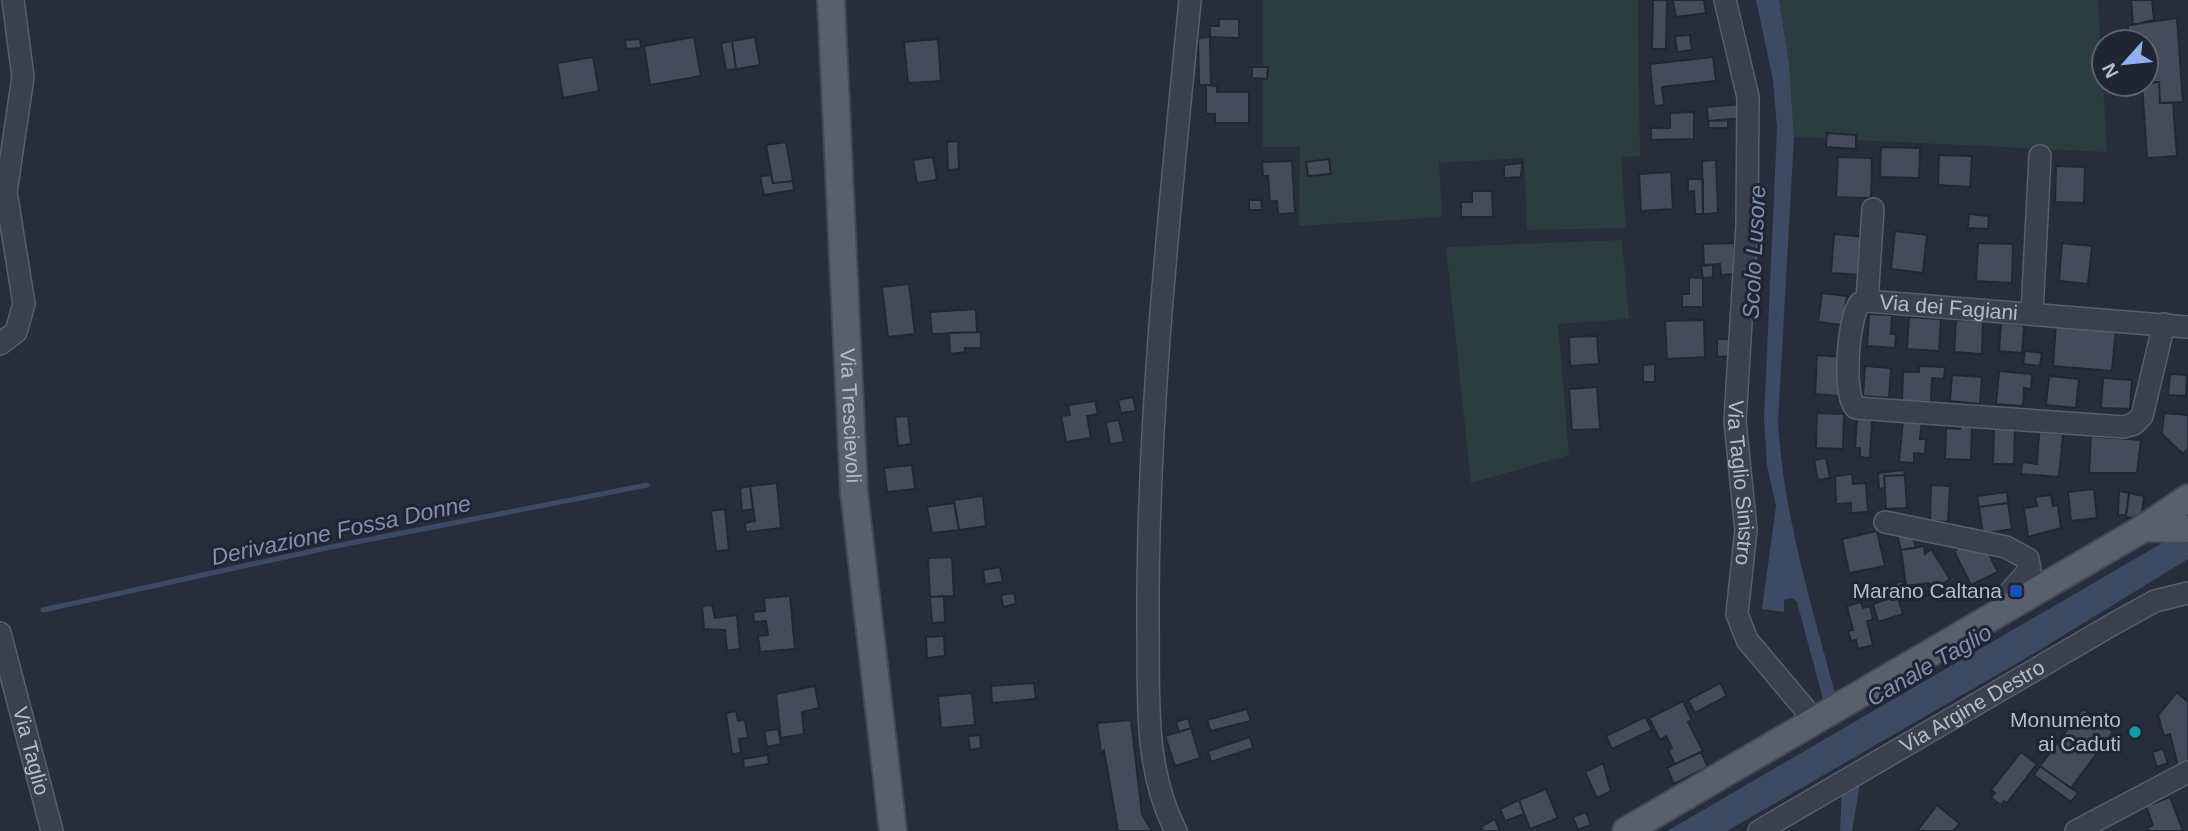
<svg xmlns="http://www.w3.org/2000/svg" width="2188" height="831" viewBox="0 0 2188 831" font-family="Helvetica,sans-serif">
	<rect width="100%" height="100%" fill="#262e3c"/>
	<path fill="#2b3d40" d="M1263 0H1638L1640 156 1621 157 1626 228 1527 230 1524 158 1439 163 1442 217 1299 226 1300 147H1263Z
		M1779 0H2098L2107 152 1794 137 1789 64Z
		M1622 240 1629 319 1558 324 1569 455 1471 483 1446 247Z"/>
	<path fill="#3d4a64" d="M1756 0H1779L1789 64 1794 137 1778 421C1783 514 1812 607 1836 697L1824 703 1797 602 1792 598 1784 600V612L1762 609 1776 506 1767 465 1764 419 1777 128 1773 80Z
		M2188 528V559L2033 654 1727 831H1667Z
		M1860 783 1852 831H1840L1842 788Z"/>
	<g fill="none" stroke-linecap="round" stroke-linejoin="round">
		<path stroke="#3d4a64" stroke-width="5" d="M43 610 331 547 647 485"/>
	</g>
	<path fill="#434c5b" stroke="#212734" stroke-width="2" d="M1653 0H1667L1666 49H1652Z
		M1669 0H1704L1706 13 1676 17 1673 1Z
		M2131 0H2152L2154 20 2133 25Z
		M2177 18 2183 102 2160 103 2159 82H2146V42H2129L2128 25Z
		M1219 19H1239V38L1210 37V26H1219Z
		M1687 35H1690L1692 50 1677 52 1675 36Z
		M694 37 701 76 650 85 644 46Z
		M755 37 760 65 736 69 732 41Z
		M1210 37 1211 85H1199L1198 38Z
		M640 39 641 48 626 49 625 40Z
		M938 39 941 81 908 83 904 42Z
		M732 41 736 69 726 70 721 43Z
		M593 57 599 91 563 98 557 63Z
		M1713 57 1716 81 1662 87 1664 105 1654 106 1650 64Z
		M1252 67H1268L1267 79 1252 78Z
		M2159 82 2160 103H2173L2177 156 2147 158 2142 84Z
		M1206 85 1217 86V92H1249V123H1215V114H1206Z
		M1743 104 1744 118 1708 121 1707 107Z
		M1694 112V139L1651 140V128H1670V113Z
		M1728 120V128H1709L1708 121Z
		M1827 133 1856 135V149L1826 147Z
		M958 141 959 169 948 170 947 142Z
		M786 142 793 181 773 183 766 145Z
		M1881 147 1920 148 1919 178 1880 177Z
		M1939 155 1972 156 1970 187 1938 185Z
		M933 157 937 180 917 183 913 160Z
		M1838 157 1872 158 1871 198 1836 197Z
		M1329 159 1331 174 1308 176 1306 162Z
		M1716 160 1718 213 1703 214 1702 161Z
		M1292 161 1295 213 1278 214 1277 201 1270 202 1268 176H1263L1262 162Z
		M1522 163 1521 177 1504 178V165Z
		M2056 166 2085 167 2084 203 2055 202Z
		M1671 172 1673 209 1641 211 1639 174Z
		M771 175 773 183 793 181 794 190 764 195 760 176Z
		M1688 179H1703V214H1695L1694 191 1688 192Z
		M1472 191H1492L1493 217H1461V202H1472Z
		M1249 200H1261L1262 210H1249Z
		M1969 214 1989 216 1988 229 1968 228Z
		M1895 231 1927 235 1923 273 1891 269Z
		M1834 234 1865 237 1862 275 1831 273Z
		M1734 243 1735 274 1721 275 1720 264 1704 265 1703 244Z
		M1978 243 2013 244 2012 283 1976 281Z
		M2062 243 2092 246 2088 284 2059 281Z
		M1713 265V277L1703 278 1701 266Z
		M1689 277 1703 278V307H1682V294H1689Z
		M909 284 915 334 888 337 882 287Z
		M1822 293 1847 296 1843 325 1818 322Z
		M976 309 977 332 932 334 930 312Z
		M1869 314 1892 315 1891 334H1896L1895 348 1867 346Z
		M1909 317 1941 319 1939 351 1907 349Z
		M1704 320 1705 357 1667 359 1665 321Z
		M1956 320 1983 321 1982 354 1954 352Z
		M2001 323 2024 325 2022 353 1999 351Z
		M2056 324 2116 328 2112 371 2053 366Z
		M981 332V348H965V352L950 354 949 333Z
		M1597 336 1599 364 1570 366 1569 337Z
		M1717 339H1738L1736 356 1717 357Z
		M2025 351 2042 353 2040 366 2023 364Z
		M1817 355 1841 357 1839 396 1815 394Z
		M1655 364V382H1643V365Z
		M1865 366 1891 368 1889 398 1863 396Z
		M1919 366 1945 367 1944 379 1932 378 1931 402 1902 401 1903 372H1919Z
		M1999 371 2032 374 2031 389 2024 388 2023 406 1996 404Z
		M2170 374 2187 375 2186 396 2168 395Z
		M1952 375 1982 377 1980 404 1950 401Z
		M2049 376 2079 379 2076 408 2046 405Z
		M2103 378 2132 380 2130 409 2101 408Z
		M1597 387 1600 429 1572 430 1569 389Z
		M1133 397 1136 411 1121 413 1118 400Z
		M1095 401 1098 414 1087 416 1091 438 1066 442 1061 416 1070 415 1068 405Z
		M1817 413 1844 414 1843 449 1816 448Z
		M2164 413 2188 415V449L2183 454 2162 434Z
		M908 416 911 444 898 446 895 417Z
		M1857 419H1872L1870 458 1860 457V448H1855Z
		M1119 420 1124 442 1110 444 1106 422Z
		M1903 420 1922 421 1920 439H1926L1925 454 1914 453V463L1899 462Z
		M1960 425H1972L1971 460 1945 459 1946 428 1960 429Z
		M1994 429H2015L2014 464H1993Z
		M2039 432 2063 434 2059 477 2021 474 2022 462 2037 464Z
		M2091 436 2141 440 2137 473H2089Z
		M1826 458 1830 478 1818 480 1814 460Z
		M912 465 915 489 887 492 884 468Z
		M1904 470 1905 475 1884 476 1885 488 1879 489 1878 473Z
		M1852 474 1853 484 1866 483 1868 512 1851 513V503L1836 504 1835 476Z
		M1905 475 1907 508 1886 509 1884 476Z
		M777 483 781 528 746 532 745 523 755 521 750 486Z
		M1931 485 1950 486 1948 522 1930 521Z
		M750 486 753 509 742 511 740 488Z
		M2094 489 2097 518 2071 521 2068 492Z
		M2119 491 2129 493 2126 515H2118Z
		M2007 492 2008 503 1979 507 1977 496Z
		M2129 493 2144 496 2141 519 2126 517Z
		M2051 495 2053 506 2058 505 2061 528 2028 537 2024 508 2037 506 2035 497Z
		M983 496 986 526 959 530 954 500Z
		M954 503 959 530 932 533 927 507Z
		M2008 503 2012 529 1983 534 1979 507Z
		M725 509 729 550 716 551 711 511Z
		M1877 531 1885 566 1849 573 1842 539Z
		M1912 532 1916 548 1901 550 1897 535Z
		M1966 544 1987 550 1998 572 1971 585 1954 551Z
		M1924 546 1925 554 1931 549 1950 579 1932 590 1929 583 1906 586 1901 550Z
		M952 557 954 596 930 597 928 558Z
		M1000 567 1003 582 985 584 983 570Z
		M1902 581 1907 599 1899 602 1903 614 1878 622 1873 604 1890 598 1887 586Z
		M1014 593 1016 604 1003 607 1001 595Z
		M790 596 795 649 760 652 758 636 768 635 766 621 754 622 753 612 765 611 764 598Z
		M944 596 945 622 932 623 930 597Z
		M1861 602 1863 608 1870 606 1873 620 1867 621 1873 645 1858 649 1856 640 1851 641 1848 631 1853 630 1847 606Z
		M712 605 715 618 737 615 740 649 727 651 725 630 704 629 702 606Z
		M944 636 945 656 927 658 926 637Z
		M1034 683 1036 699 992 703 991 686Z
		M1720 683 1727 696 1695 713 1688 700Z
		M815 686 819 708 802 712 804 734 781 738 776 694Z
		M2177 692 2188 702V763L2178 766 2170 734 2164 736 2158 715Z
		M972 693 975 725 941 728 938 696Z
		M1683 701 1692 720 1688 722 1703 751 1675 764 1668 750 1672 748 1666 736 1660 740 1649 718Z
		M1247 709 1251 721 1211 731 1207 720Z
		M2083 709 2113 732 2071 788 2040 766Z
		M736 711 738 721 745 720 748 738 739 739 741 753 732 754 726 713Z
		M1645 717 1652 730 1612 749 1606 736Z
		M1188 718 1191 728 1179 732 1176 722Z
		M1131 720 1142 814 1152 831H1118L1104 750 1101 753 1097 723Z
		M1191 728 1200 758 1175 766 1165 736Z
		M778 729 781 744 767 747 764 731Z
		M980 735 981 748 970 750 968 736Z
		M1250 737 1253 748 1211 762 1208 751Z
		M2163 749 2168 763 2157 767 2152 752Z
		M1701 752 1708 767 1674 784 1667 768Z
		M2021 752 2037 764 2007 803 2004 801 2001 805 1991 798 1995 793 1991 790Z
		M768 755 769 764 744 768 743 759Z
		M1603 763 1611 791 1597 798 1585 772Z
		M2040 766 2078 793 2071 802 2034 775Z
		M1546 789 1558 818 1530 829 1519 800Z
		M2170 797 2183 831H2149L2147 828 2153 825 2146 806Z
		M1519 800 1524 814 1505 821 1500 809Z
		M1937 805 1960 824 1953 831H1917Z
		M1586 812 1591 825 1578 830 1573 817Z
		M1495 819 1500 831H1483L1481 827Z"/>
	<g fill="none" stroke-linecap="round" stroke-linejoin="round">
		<g stroke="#585e6b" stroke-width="24">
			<g id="minor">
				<path id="s1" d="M1725 0 1748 97 1747 225 1735 421 1746 530 1737 614 1747 640 1816 722"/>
				<path d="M1873 209 1867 301 1860 303C1848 316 1842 397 1856 408L2124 427 2134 424 2142 416 2164 324"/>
				<path id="s2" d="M1867 301 2188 327"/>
				<path d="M2032 313 2040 156"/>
				<path d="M0 344 16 332 24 304 6 192 23 77 13 0"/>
				<path d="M1885 522 2006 547 2028 559 2030 569 2004 599 2002 604 2005 609"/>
				<path id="s3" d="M0 633 52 831"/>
				<path d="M1176 831C1143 768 1149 693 1148 623 1147 415 1170 207 1190 0"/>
				<path id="s4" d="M1759 831 2115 623 2155 601 2188 593"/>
				<path d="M2076 831 2188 772"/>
			</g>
		</g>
		<g stroke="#434956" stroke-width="30">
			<g id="major">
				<path id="s5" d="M831 0 854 492 893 831"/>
				<path d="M2144 528 2186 529"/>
				<path d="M1626 831 2144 528 2188 498"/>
			</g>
		</g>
		<use href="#minor" stroke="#3a404d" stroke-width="21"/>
		<use href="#major" stroke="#585f6d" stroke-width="26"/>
	</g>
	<rect fill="#1a4fb4" stroke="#1f2532" stroke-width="2.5" x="2009" y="584" width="14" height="14" rx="3.5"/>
	<circle fill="#0f9aa8" stroke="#1f2532" stroke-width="2.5" cx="2135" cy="732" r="7"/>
	<g text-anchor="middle" stroke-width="6" stroke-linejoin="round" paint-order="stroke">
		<g font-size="21" fill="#b6bbc8" stroke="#1f2532">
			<text dy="7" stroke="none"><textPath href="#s2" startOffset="82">Via dei Fagiani</textPath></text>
			<text dy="7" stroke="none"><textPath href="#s5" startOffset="416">Via Trescievoli</textPath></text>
			<text dy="7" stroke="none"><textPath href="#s1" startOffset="486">Via Taglio Sinistro</textPath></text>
			<text dy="7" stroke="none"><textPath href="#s4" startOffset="247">Via Argine Destro</textPath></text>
			<text dy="7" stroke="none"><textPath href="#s3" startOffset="122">Via Taglio</textPath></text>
		</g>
		<g font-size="21" fill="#b6bbc8" stroke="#1f2532" text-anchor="end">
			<text x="2002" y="598">Marano Caltana</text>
			<text x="2121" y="727">Monumento<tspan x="2121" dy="24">ai Caduti</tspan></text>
		</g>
		<g font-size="23" font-style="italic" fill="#808fad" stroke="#1f2532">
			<text transform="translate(1754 252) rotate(-87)" y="8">Scolo Lusore</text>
			<text transform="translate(341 530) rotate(-12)" y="8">Derivazione Fossa Donne</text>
			<text transform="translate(1929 665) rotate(-30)" y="8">Canale Taglio</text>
		</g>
	</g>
	<g transform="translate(2125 63) rotate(243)"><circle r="33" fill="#1f2532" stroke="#5b616e" stroke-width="2"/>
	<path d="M0-5L12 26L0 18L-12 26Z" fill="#93afef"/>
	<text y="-10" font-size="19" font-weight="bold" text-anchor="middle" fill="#b6bbc8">N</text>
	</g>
</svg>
